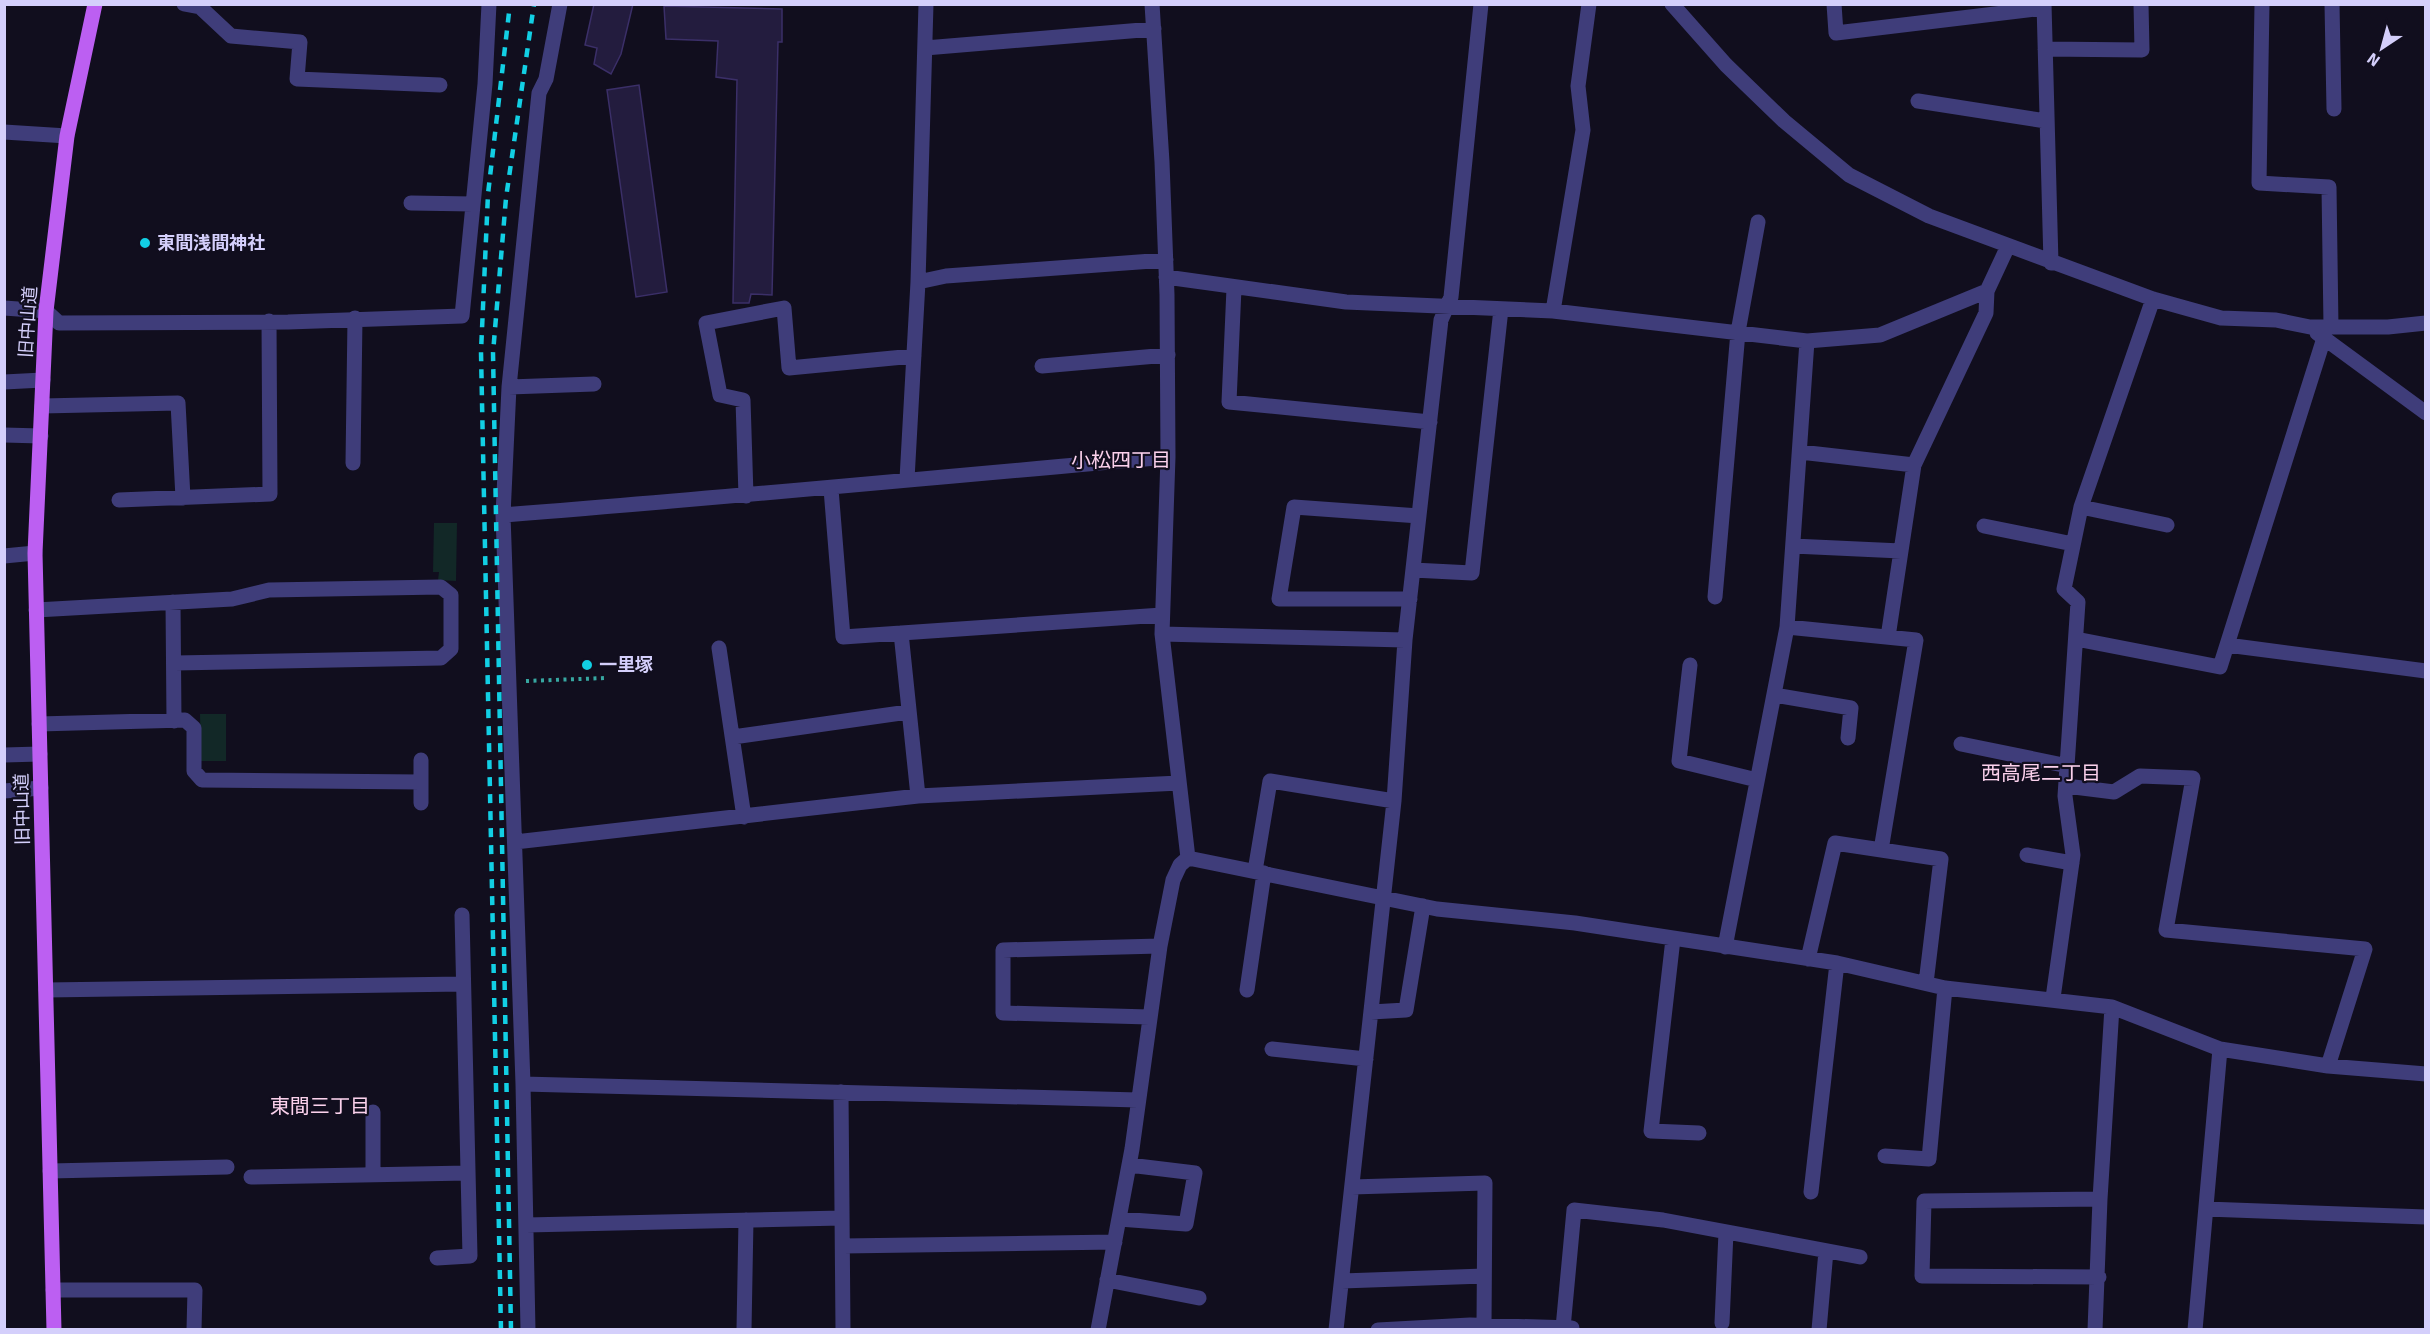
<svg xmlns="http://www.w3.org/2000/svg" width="2430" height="1334" viewBox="0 0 2430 1334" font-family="Signika,'Noto Sans JP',sans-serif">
	<rect width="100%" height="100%" fill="#110e1e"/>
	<path fill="#122827" d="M434 523H457L456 581 438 580 439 572H433Z
		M200 714H226V761H201Z"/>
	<path fill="#231c3e" stroke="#3b2f68" stroke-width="1.5" d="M594 4H633L621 54 611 74 594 64 597 48 585 45Z
		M664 6 782 9V42H778L772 295 751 294 749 303H733L737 80 716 77 718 41 666 39Z
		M639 85 667 292 636 297 607 90Z"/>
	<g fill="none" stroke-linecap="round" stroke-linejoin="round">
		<path stroke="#37a7a1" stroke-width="4" stroke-dasharray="3 4.5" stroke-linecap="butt" d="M526 681 606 678"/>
		<path stroke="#3f3d7a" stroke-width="15" d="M184 4 200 7 231 36 300 42 297 79 440 85
			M1152 4 1162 162 1167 295 1168 457 1162 634 1188 858
			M1672 4 1726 65 1784 121 1849 175 1929 216 2153 299 2221 318 2276 320 2310 327H2388L2426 323
			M1834 4 1836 33 2044 8
			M2044 4 2051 263
			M2262 4 2259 183 2329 187 2331 327
			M2332 4 2334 109
			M925 48 1154 29
			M2045 49 2142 50 2141 4
			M1918 101 2046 121
			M4 132 67 136
			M411 203 473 204
			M1166 277 1346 302 1553 311 1807 341 1880 335 1987 291 2008 246
			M918 282 946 276 1166 260
			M1234 288 1229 402 1430 422
			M4 308 46 311 59 323 288 322 462 316 485 84 489 4
			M1553 311 1583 130 1578 86 1589 4
			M2317 333 2426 413
			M1042 366 1168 355
			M4 382 43 380
			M509 387 594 384
			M42 406 178 403 183 498
			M4 435 41 436
			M1800 452 1914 465
			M353 463 355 318
			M907 479 918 282 926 4
			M831 489 843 637 1162 615
			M746 496 743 400 720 395 706 323 784 308 789 368 914 356
			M119 500 270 494 269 321
			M2081 507 2167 525
			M503 515C725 498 946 476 1168 457
			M1984 526 2073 544
			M1793 546 1901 551
			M4 556 35 553
			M1413 570 1472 573 1501 309
			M1715 597 1738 332 1758 222
			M1410 599H1279L1294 507 1419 516
			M173 602 174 721
			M36 610 232 599 269 590 441 587 451 595V649L441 658 175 663
			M1787 627 1916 640 1881 850
			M901 633 918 796
			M1162 634 1405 640
			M1888 637 1914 465 1986 313 1987 291
			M2076 639 2220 667 2324 338
			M2227 645 2426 671
			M719 648 744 817
			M1690 665 1679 761 1757 780
			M1774 695 1851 708 1848 738
			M39 724 185 720 194 728V771L202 780 421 782
			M733 737 908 712
			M1961 744 2068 766
			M4 755 40 754
			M2066 786 2114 792 2140 776 2193 778 2166 930 2365 949 2328 1066
			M4 791 41 788
			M421 803V760
			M515 842 918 796 1179 783
			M2027 855 2072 863
			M1188 858 1437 909 1575 923 1837 963 1945 988 2112 1007 2220 1049 2328 1066 2426 1074
			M1255 871 1270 781 1394 801
			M1673 939 1651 1131 1699 1133
			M1725 947 1787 627 1807 341
			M1808 959 1835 843 1941 859 1926 983
			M46 990 463 984
			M1247 990 1264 873
			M2053 998 2073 855 2065 796 2078 602 2064 589 2081 507 2153 299
			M1371 1012 1406 1010 1423 906
			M1149 1017 1003 1013V950L1160 946
			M1272 1049 1366 1059
			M523 1084 1138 1100
			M841 1092 843 1330
			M1885 1156 1929 1159 1945 988
			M50 1171 227 1167
			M373 1175V1112
			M251 1177 468 1173
			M1352 1187 1485 1183 1484 1325
			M1811 1192 1837 963
			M2206 1209 2426 1217
			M1119 1219 1186 1224 1195 1173 1129 1165
			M526 1225 842 1218
			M843 1246 1115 1242
			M437 1258 470 1256 462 915
			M2099 1277 1922 1276 1924 1201 2100 1199
			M1107 1280 1199 1298
			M1342 1281 1484 1276
			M53 1290H195L194 1330
			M1722 1323 1726 1232
			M1563 1328 1574 1210 1663 1220 1860 1257
			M528 1330 523 1084 503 515 509 387 539 93 546 79 560 4
			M744 1330 746 1220
			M1098 1330 1132 1149 1160 946 1173 880 1180 865 1188 858
			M1336 1330 1394 801 1405 640 1441 320 1451 297 1481 4
			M1378 1330 1470 1325 1572 1328
			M1819 1330 1826 1251
			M2095 1330 2100 1199 2112 1007
			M2195 1330 2220 1049"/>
		<path stroke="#bc5ff2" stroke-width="15" d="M54 1330 35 553 46 311 67 136 95 4"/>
		<path stroke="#12cfe4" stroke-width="4.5" stroke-dasharray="9 8" stroke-linecap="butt" d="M501 1330 481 352 488 194 510 4
			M511 1330 493 353 506 198 534 4"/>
	</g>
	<g fill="#12cfe4" stroke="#110e1e" stroke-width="2">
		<circle cx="145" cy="243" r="6"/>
		<circle cx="587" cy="665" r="6"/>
	</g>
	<g text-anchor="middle" stroke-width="4.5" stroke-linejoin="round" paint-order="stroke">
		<g font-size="18" font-weight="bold" fill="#d4cffb" stroke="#110e1e" text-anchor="start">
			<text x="157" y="249">東間浅間神社</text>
			<text x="599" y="671">一里塚</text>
		</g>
		<g font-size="18" fill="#d4cffb" stroke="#110e1e">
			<text transform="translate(28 322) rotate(-86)" y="6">旧中山道</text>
			<text transform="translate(22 809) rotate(-91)" y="6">旧中山道</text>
		</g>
		<g font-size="20" fill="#fbd1ec" stroke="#110e1e">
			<text x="1121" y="467">小松四丁目</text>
			<text x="2041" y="780">西高尾二丁目</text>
			<text x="320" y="1113">東間三丁目</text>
		</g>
	</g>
	<rect width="2430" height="1334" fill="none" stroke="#d4cffb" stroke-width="12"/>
	<g transform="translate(2382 48) rotate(216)" stroke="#110e1e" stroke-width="4.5" paint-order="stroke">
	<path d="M0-4.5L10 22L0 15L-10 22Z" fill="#d4cffb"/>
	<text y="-9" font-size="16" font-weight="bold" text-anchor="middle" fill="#d4cffb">N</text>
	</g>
</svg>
